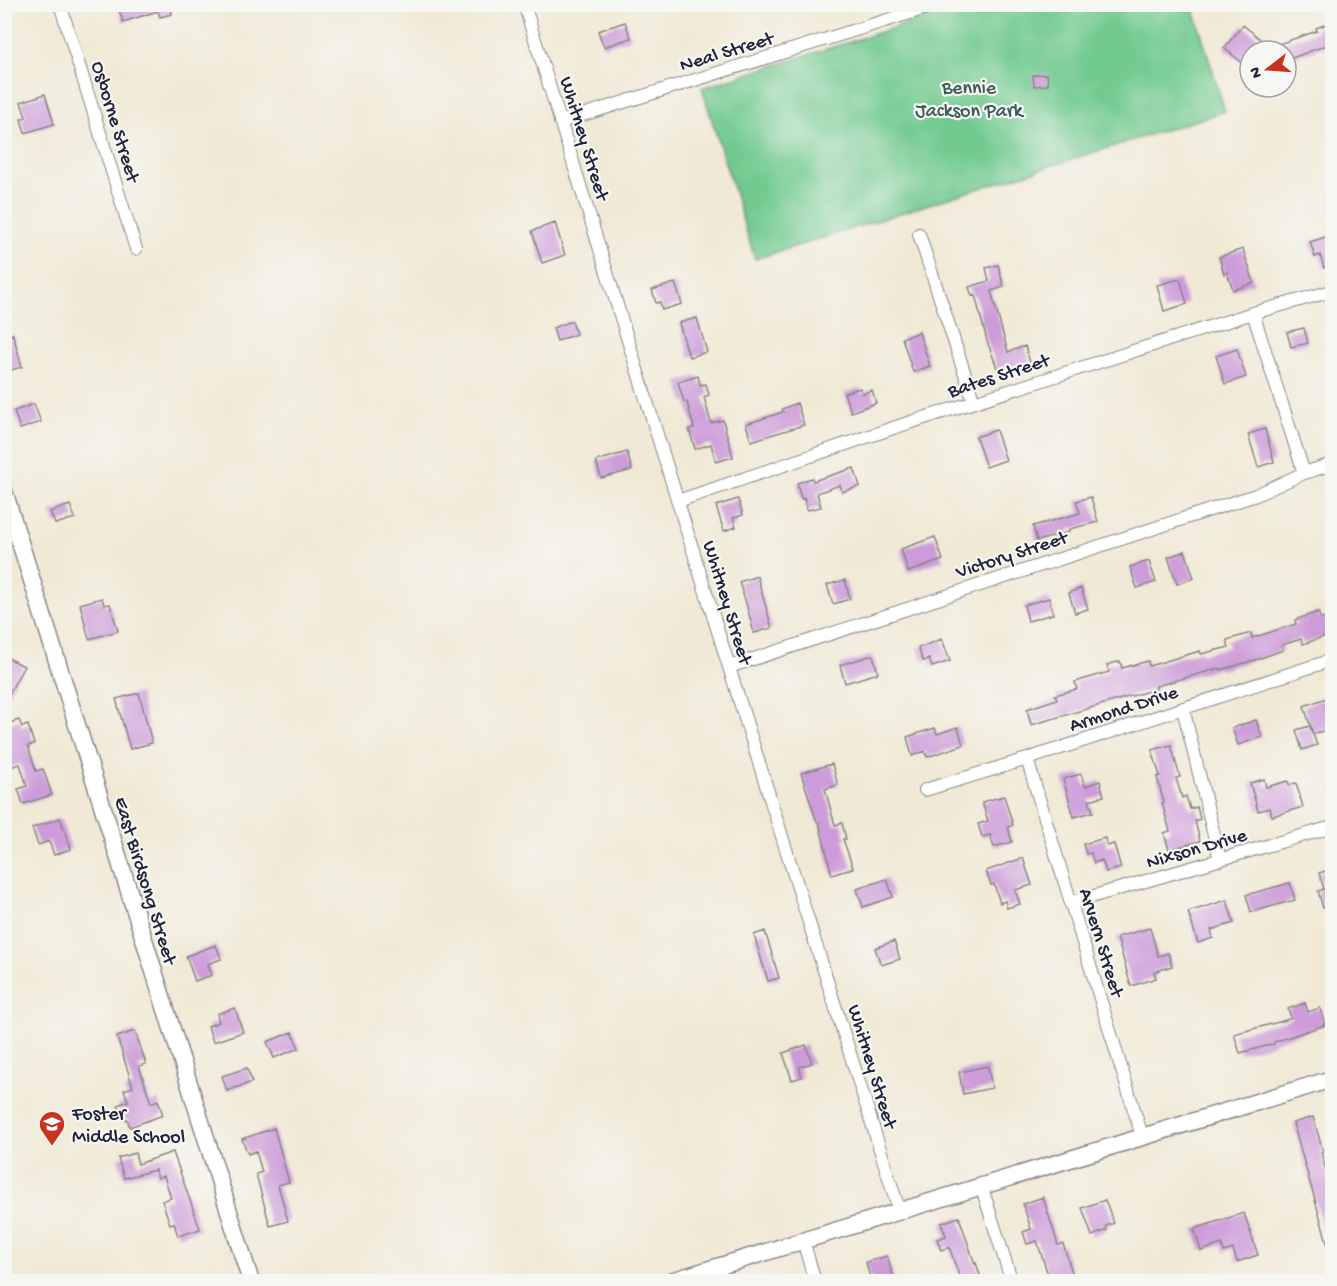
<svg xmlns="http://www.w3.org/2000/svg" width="1337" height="1286" viewBox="0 0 1337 1286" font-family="'Gochi Hand',sans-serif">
	<rect width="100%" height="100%" fill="#f6f6f2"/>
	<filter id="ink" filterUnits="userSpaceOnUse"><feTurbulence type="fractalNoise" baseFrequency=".0167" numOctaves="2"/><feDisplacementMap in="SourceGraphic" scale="12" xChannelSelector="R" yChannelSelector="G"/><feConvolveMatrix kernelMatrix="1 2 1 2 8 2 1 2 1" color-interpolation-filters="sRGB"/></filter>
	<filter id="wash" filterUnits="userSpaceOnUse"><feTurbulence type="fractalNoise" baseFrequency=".008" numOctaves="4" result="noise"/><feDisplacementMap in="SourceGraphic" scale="24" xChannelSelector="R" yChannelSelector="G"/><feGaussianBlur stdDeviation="1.35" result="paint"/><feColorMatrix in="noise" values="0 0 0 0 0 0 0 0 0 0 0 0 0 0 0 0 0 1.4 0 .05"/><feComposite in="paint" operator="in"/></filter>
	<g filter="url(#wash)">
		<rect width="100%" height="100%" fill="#f0e9d5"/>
		<path fill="#72ca90" stroke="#4a7666" stroke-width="1.5" d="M1192 4 1225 111 755 259 702 88 967 5Z"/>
		<g id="blocks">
			<path fill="#cd9bd9" d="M117 4H170L172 14 160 17 158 11 123 22Z
				M625 22 631 38 604 47 598 31Z
				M1332 22V43L1287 60 1286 51H1250V69L1224 48 1243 25 1270 47 1317 31 1316 28Z
				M1047 74 1048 85 1034 86 1033 75Z
				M45 94 54 124 25 133 21 119 26 117 21 102Z
				M555 223 565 255 542 263 532 231Z
				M1332 235V265L1324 268 1320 255 1315 257 1310 242Z
				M1243 249 1254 283 1233 290 1227 272 1224 274 1219 257Z
				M998 265 1004 287 991 291 1008 352 1025 346 1030 362 999 373 987 341 975 295 972 296 969 287 989 281 986 268Z
				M1180 279 1187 304 1164 311 1157 285Z
				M675 283 682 304 662 310 660 302 656 303 652 290Z
				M697 318 707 352 689 357 679 323Z
				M572 321 576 334 557 341 553 328Z
				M1304 328 1308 343 1291 347 1287 332Z
				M919 332 930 366 913 372 902 338Z
				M13 334 22 367 4 372V337Z
				M1237 349 1246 377 1225 384 1216 356Z
				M698 376 700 385 706 384 709 395 704 397 711 423 723 420 733 457 716 462 711 444 695 449 689 429 694 428 687 402H684L678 382Z
				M860 388 862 394 872 390 876 403 851 412 844 393Z
				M797 403 804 425 751 441 746 424 783 412 782 409Z
				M34 404 41 422 20 429 14 411Z
				M1265 429 1274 462 1258 467 1248 434Z
				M996 430 1006 460 986 467 976 437Z
				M627 452 632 470 601 478 596 461Z
				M854 468 860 486 842 492 840 485 817 493 821 507 807 510 804 498 801 499 797 483 812 478 813 481Z
				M1091 497 1098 522 1069 529V532L1037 541 1033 526 1080 513 1076 501Z
				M738 499 743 515 733 518 736 527 724 531 716 506Z
				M70 505 75 518 55 524 50 512Z
				M935 537 943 560 908 572 901 549Z
				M1185 551 1194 578 1177 584 1168 557Z
				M1149 561 1156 582 1137 588 1130 567Z
				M757 576 772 628 754 633 746 603 739 582Z
				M845 580 850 599 833 604 827 585Z
				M1081 588 1088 609 1075 613 1069 593Z
				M102 598 104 605 110 604 118 631 89 639 80 604Z
				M1049 598 1053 614 1028 621 1024 605Z
				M1318 612 1321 619 1330 616 1332 622V634L1303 644 1301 639 1282 645 1283 650 1258 659 1221 670 1220 668 1156 686V689L1031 725 1027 709 1057 699 1055 695 1077 689 1075 682 1109 672 1107 665 1120 661 1122 668 1148 661 1149 666 1200 651 1201 654 1229 647 1227 640 1251 633 1252 638 1296 624 1295 620Z
				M942 639 950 661 932 667 929 659 923 661 918 648Z
				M873 655 878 673 845 683 840 665Z
				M4 656 24 666 4 703Z
				M139 693 152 743 130 749 116 699Z
				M1332 696V728L1313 734 1304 706Z
				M19 720 22 727 28 725 34 744 28 746 36 771 43 769 52 795 23 804 18 789 27 786 20 764 4 769V725Z
				M1256 720 1262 737 1238 745 1232 728Z
				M1310 726 1317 745 1302 750 1296 730Z
				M958 727 963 745 927 757 925 751 912 756 907 737 935 728 937 734Z
				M1171 745 1180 777 1176 778 1182 798 1186 796 1190 809 1197 807 1200 819 1195 821 1200 841 1169 850 1164 833 1170 831 1162 803H1164L1157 777 1160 776 1152 750Z
				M832 764 838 785 825 789 835 825 842 823 846 839H843L853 868 832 875 819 822H817L801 773Z
				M1081 774 1085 786 1100 781 1104 796 1089 800 1093 812 1074 817 1063 779Z
				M1264 779 1266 787 1288 781 1289 785 1296 783 1303 807 1272 816 1270 808 1258 811 1250 783Z
				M1004 796 1013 825 1008 827 1012 842 994 847 990 835 982 837 978 824 988 821 982 802Z
				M60 818 71 849 54 855 49 841 38 845 32 828Z
				M1105 838 1107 846 1114 844 1121 868 1106 872 1102 860 1094 863 1091 853 1086 854 1083 844Z
				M1023 858 1032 885 1015 890 1020 904 1007 908 1005 901 1000 903 994 884 991 885 986 871Z
				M1332 869V908L1330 909 1329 906 1323 908 1318 891 1324 889 1319 873Z
				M887 879 893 897 863 907 857 889Z
				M1290 883 1295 900 1251 912 1246 895Z
				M1227 900 1234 923 1211 930 1213 938 1198 943 1188 912Z
				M1150 928 1158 956 1168 953 1172 966 1154 972 1156 978 1131 986 1117 937Z
				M765 931 779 978 768 981 754 935Z
				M894 941 900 959 881 965 875 948Z
				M216 945 221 959 208 964 212 975 195 981 186 956Z
				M1305 1003 1308 1012 1320 1008 1325 1025 1274 1042V1044L1240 1053 1234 1034 1286 1020 1291 1018 1288 1009Z
				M235 1008 243 1032 213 1042 208 1026 219 1022 217 1014Z
				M135 1031 146 1064 139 1066 151 1103 158 1100 163 1115 130 1127 127 1119 123 1120 118 1105 128 1101 124 1090 133 1087 117 1037Z
				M292 1032 299 1048 274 1058 267 1042Z
				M806 1045 812 1063 799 1067 802 1077 792 1080 783 1053Z
				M988 1066 992 1088 963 1094 959 1072Z
				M247 1068 252 1082 227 1091 222 1076Z
				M1313 1117 1323 1151 1321 1152 1332 1193V1248L1329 1249 1293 1123Z
				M274 1128 289 1182 278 1185 288 1221 270 1226 256 1174 262 1172 256 1151 248 1154 242 1139Z
				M173 1152 200 1229 178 1236 174 1223 170 1224 162 1201 171 1198 164 1176 158 1178 155 1170 124 1178 118 1158 135 1153 138 1164Z
				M1043 1197 1058 1245 1063 1244 1075 1281H1050L1037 1241 1027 1244 1023 1232 1031 1229 1023 1204Z
				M1105 1200 1114 1223 1106 1226 1107 1230 1092 1236 1082 1208Z
				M1244 1213 1258 1255 1237 1262 1233 1249 1224 1252 1222 1244 1201 1251 1194 1229Z
				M959 1217 975 1264 976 1263 982 1281H961L949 1247 941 1250 937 1239 946 1236 941 1223Z
				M887 1256 894 1279 887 1281H871L866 1262Z"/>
		</g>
	</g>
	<g filter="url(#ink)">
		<use href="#blocks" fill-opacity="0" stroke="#898688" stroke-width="1.5"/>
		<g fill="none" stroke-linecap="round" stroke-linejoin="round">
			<g stroke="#898688" stroke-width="14">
				<path id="street" d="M60 4 136 249
					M524 4 729 667 899 1210
					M560 122 939 4
					M919 234 974 402
					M1253 313 1304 473
					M678 501 899 426 1253 313 1332 291
					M729 667 1256 495 1304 473 1332 464
					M1183 708 1220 860
					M1027 759 1142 1136
					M925 790 1027 759 1332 660
					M1070 903 1332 827
					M981 1185 1012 1282
					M803 1240 815 1282"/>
			</g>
			<g stroke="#898688" stroke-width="19">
				<path id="secondary" d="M4 491 251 1282
					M668 1282 1332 1079"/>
			</g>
			<use href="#street" stroke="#fff" stroke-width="12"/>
			<use href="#secondary" stroke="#fff" stroke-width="16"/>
		</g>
	</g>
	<defs>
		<g id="school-pin" transform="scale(1.35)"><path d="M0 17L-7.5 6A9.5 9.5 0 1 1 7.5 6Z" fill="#c8321e" stroke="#f6f6f2"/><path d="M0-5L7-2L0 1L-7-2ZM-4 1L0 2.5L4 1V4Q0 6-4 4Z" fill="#fff"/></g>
	</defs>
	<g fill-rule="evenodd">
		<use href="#school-pin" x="52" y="1124"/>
	</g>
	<g text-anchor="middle" stroke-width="4.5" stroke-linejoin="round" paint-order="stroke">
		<g font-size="20" fill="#22223b" stroke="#f6f6f2">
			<text transform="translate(726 50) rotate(-17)" y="7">Neal Street</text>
			<text transform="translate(117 121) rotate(73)" y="7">Osborne Street</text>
			<text transform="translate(586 138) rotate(73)" y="7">Whitney Street</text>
			<text transform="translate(998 374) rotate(-18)" y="7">Bates Street</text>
			<text transform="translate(1011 553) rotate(-18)" y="7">Victory Street</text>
			<text transform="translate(729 602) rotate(73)" y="7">Whitney Street</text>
			<text transform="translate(1123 707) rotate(-18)" y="7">Armond Drive</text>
			<text transform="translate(1196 847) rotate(-16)" y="7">Nixson Drive</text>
			<text transform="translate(147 880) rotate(73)" y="7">East Birdsong Street</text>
			<text transform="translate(1103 942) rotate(73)" y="7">Arvern Street</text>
			<text transform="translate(874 1066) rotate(73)" y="7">Whitney Street</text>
		</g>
		<g font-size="20" fill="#3e5d59" stroke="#f6f6f2">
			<text x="969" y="93">Bennie<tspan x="969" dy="23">Jackson Park</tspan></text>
		</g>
		<g font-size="20" fill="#22223b" stroke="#f6f6f2" text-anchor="start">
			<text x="72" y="1119">Foster<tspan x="72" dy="23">Middle School</tspan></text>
		</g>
	</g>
	<rect width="1337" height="1286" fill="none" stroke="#f6f6f2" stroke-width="24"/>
	<g transform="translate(1268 69) rotate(253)"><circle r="28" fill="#f6f6f2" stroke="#a1a1a9" stroke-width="1.5"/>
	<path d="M0-4.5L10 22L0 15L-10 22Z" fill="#c8321e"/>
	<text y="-9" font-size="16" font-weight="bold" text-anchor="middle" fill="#22223b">N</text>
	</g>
</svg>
